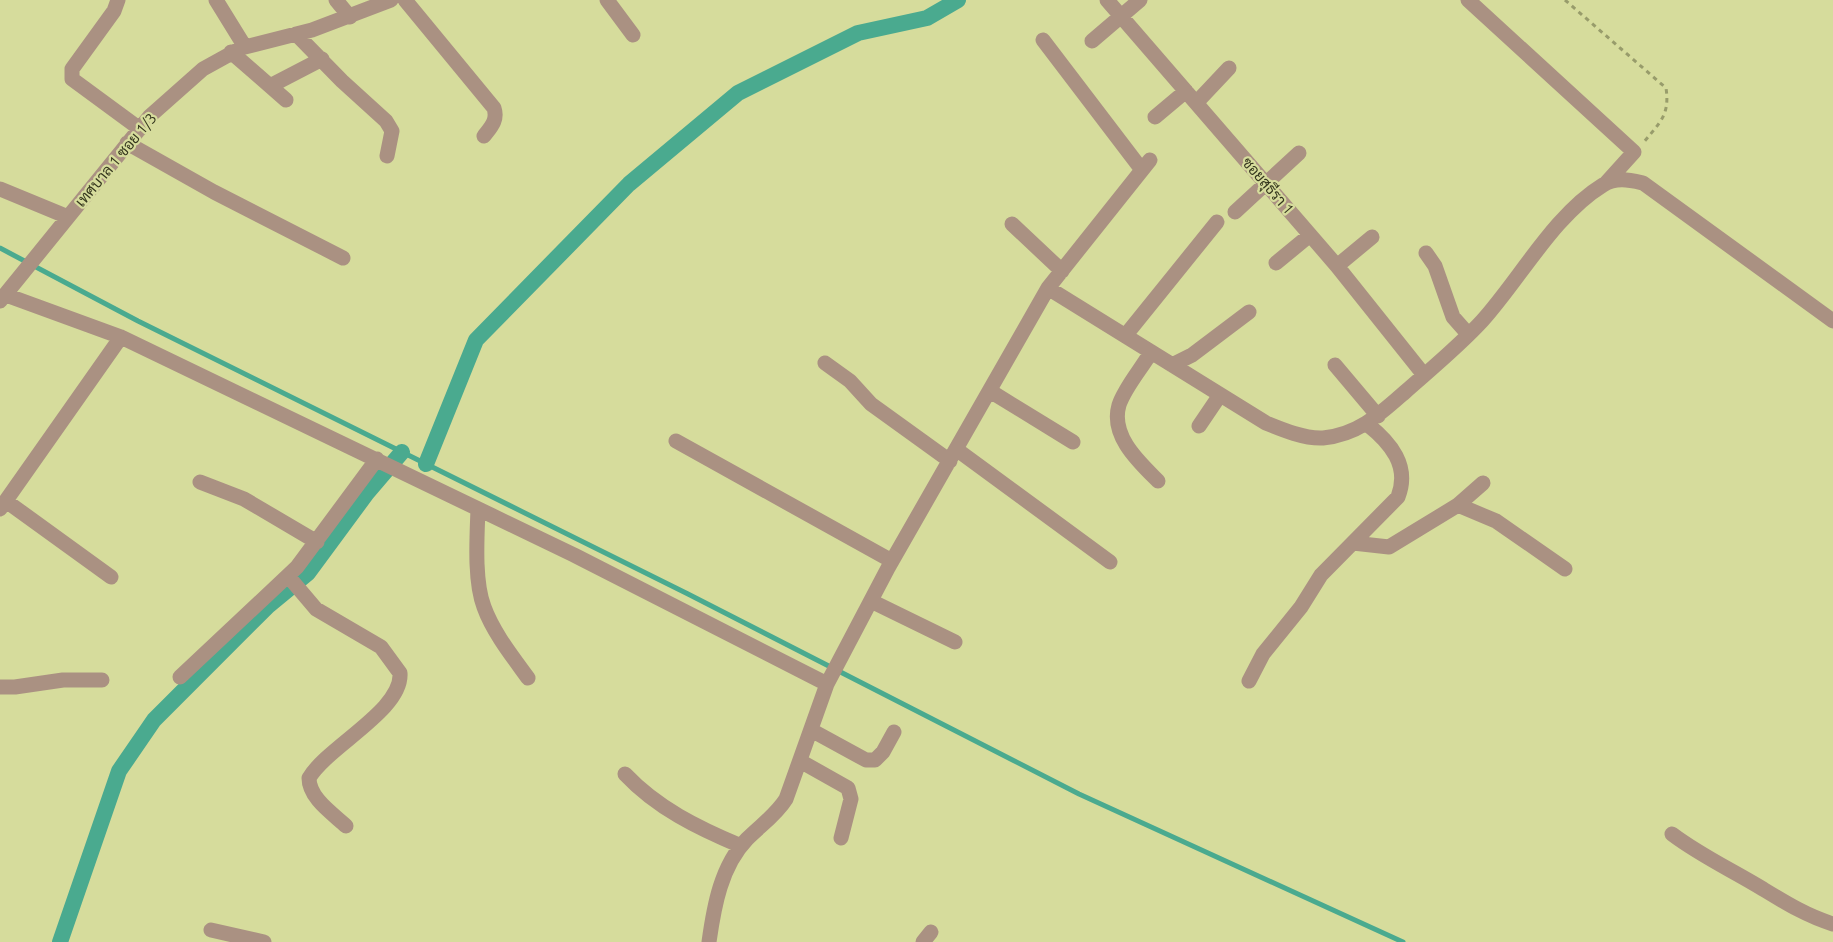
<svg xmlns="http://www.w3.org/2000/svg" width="1833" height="942" viewBox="0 0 1833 942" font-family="Ubuntu,Sarabun,sans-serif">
	<rect width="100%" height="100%" fill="#d6dc9c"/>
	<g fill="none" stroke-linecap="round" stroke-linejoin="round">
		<path stroke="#4aaa8f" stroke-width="5" d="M0 248 138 321 688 594 1079 794 1403 942"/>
		<path stroke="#4aaa8f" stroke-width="16" d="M426 464 476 340 629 184 738 93 858 33 927 18 958 0
			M60 942 119 771 154 720 268 606 308 573 367 493 402 452"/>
		<path stroke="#989c6b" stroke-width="3" stroke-dasharray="4.5 4.5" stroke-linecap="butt" d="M1565 0 1666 88C1670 115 1660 122 1644 142"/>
		<path stroke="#aa9182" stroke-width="15" d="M118 0 114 11 72 69V79L140 129
			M216 0 245 47
			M336 0 350 17
			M405 0 494 108C498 120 491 127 484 136
			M607 0 633 35
			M1107 0 1337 266 1424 375
			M1468 0 1634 152 1606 183
			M296 34 342 81 386 121 392 131 387 156
			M1043 40 1142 170
			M1092 41 1140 0
			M231 52 286 100
			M270 86 322 59
			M1196 103 1229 68
			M1155 117 1186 91
			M127 143 214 192 343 258
			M0 189 68 217
			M1235 212 1299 153
			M1012 224 1062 271
			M1426 253 1435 266 1453 317 1468 334
			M1276 263 1310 235
			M1337 266 1372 237
			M1048 288 1266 423C1283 430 1305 439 1323 438 1358 435 1380 414 1405 392 1431 369 1459 346 1482 321 1520 279 1554 215 1603 185 1616 177 1629 180 1643 183L1833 321
			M6 295 121 337 574 555 827 684
			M0 301 150 116 203 69 241 48 312 30 391 0
			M1125 336 1217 222
			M1151 352C1142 368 1125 387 1119 405 1110 436 1139 462 1158 481
			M825 363 850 381 871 404 950 461
			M1172 365 1192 355 1249 312
			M1335 365 1378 416
			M990 391 1073 442
			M1199 426 1220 395
			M676 441 892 561
			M956 449 1110 562
			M200 482 244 499 317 542
			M6 501 111 577
			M1458 505 1483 483
			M0 509 121 337
			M478 509C477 537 474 581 484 607 493 632 512 656 528 678
			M1353 543 1389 547 1458 505 1496 521 1565 569
			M288 576 316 609 381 647 400 673C403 710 328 746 309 778 309 798 332 813 346 826
			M871 601 955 642
			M180 677 297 567 377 459
			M1249 681 1263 654 1301 607 1321 575 1398 497C1410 466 1391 443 1367 424
			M0 687H15L63 680H102
			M811 730 866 760H875L883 752 894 732
			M800 761 848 788 851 799 841 838
			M625 774C657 808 698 828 741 846
			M1672 834C1701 856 1732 870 1763 889 1786 903 1807 916 1833 924
			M211 930 264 942
			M709 942C714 906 721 866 747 839 761 825 776 815 786 799L827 684 888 568 1048 288 1150 160
			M923 942 931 932"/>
	</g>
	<g text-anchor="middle" stroke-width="4.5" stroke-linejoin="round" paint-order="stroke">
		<g font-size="15" fill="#35371e" stroke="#d6dc9c">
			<text transform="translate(116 160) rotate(-50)" y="5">เทศบาล 1 ซอย 1/3</text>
			<text transform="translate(1268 186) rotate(49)" y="5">ซอยสุธีรา 1</text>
		</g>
	</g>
</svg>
